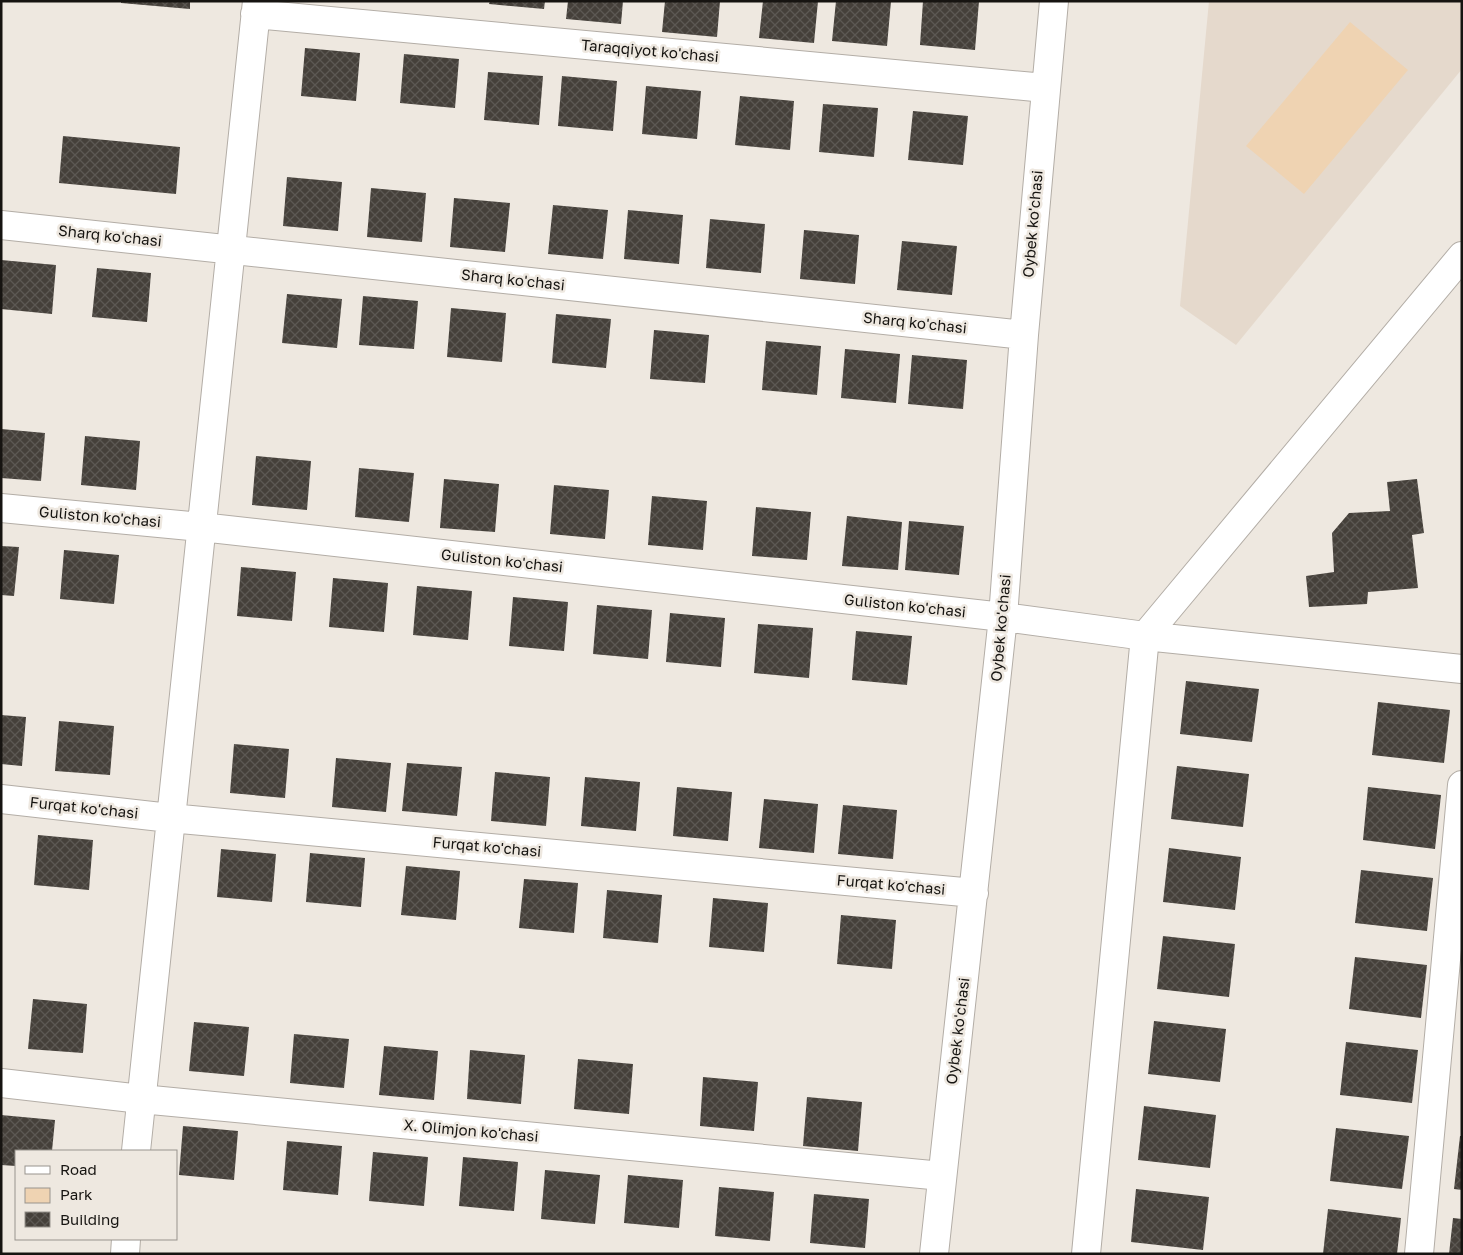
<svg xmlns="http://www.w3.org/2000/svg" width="1463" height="1255" viewBox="0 0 1463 1255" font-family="'Golos Text',sans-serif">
	<defs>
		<pattern id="building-cross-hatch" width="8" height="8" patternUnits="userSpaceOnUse" patternTransform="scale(1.25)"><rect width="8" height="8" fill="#45403a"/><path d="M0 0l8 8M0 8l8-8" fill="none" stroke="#5c5853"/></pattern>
	</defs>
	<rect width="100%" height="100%" fill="#eee8e0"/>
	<path fill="#e5d9cc" d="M1209 1H1462V69L1236 345 1180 306Z"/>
	<path fill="#efd3b2" d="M1350 22 1408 70 1304 194 1246 146Z"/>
	<path fill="url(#building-cross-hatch)" d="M121 1H190V9L121 3Z
		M490 1H545L544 9 489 4Z
		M568 1H623L621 24 566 19Z
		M665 1H720L717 37 662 32Z
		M763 1H818L814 43 759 38Z
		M836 1H891L887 46 832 41Z
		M923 1H979L975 50 920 45Z
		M305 48 360 53 356 101 301 96Z
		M404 54 459 59 455 108 400 103Z
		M488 72 543 76 539 125 484 120Z
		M562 76 617 81 613 131 558 126Z
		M646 86 701 91 697 139 642 134Z
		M740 96 794 101 790 150 735 145Z
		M823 104 878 108 874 157 819 152Z
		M913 111 968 116 963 165 908 160Z
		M63 136 180 147 176 194 59 183Z
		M287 177 342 182 338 231 283 226Z
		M371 188 426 193 422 242 367 237Z
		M454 198 510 203 505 252 450 247Z
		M553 205 608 210 603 259 548 254Z
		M628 210 683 215 679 264 624 259Z
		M710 219 765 224 761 273 706 268Z
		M804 230 859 235 855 284 800 279Z
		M902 241 957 246 952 295 897 290Z
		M1 260 56 265 52 314 1 309Z
		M97 268 151 273 147 322 92 317Z
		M287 294 342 299 337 348 282 343Z
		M363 296 418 301 414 349 359 345Z
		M451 308 506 313 502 362 447 357Z
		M556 314 611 319 606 368 552 363Z
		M654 330 709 335 705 383 650 379Z
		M766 341 821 346 817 395 762 390Z
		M845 349 900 354 896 403 841 398Z
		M912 355 967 360 963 409 908 404Z
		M1 429 45 433 41 481 1 478Z
		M85 436 140 441 136 490 81 485Z
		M256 456 311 461 307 510 252 505Z
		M359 468 414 473 409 522 355 517Z
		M444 479 499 484 495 532 440 528Z
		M1417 479 1424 533 1412 535 1418 588 1368 592 1367 604 1309 607 1306 576 1334 572 1332 533 1349 513 1390 511 1387 482Z
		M554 485 609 490 605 539 550 534Z
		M652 496 707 501 703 550 648 545Z
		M756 507 811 512 807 560 752 556Z
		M847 516 902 522 898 570 842 566Z
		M909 521 964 526 959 575 905 570Z
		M1 546 19 547 14 596 1 595Z
		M64 550 119 555 114 604 60 599Z
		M241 567 296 572 292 621 237 616Z
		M333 578 388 583 384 632 329 627Z
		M417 586 472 591 468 640 413 635Z
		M513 597 568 602 564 651 509 646Z
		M597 605 652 610 648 659 593 654Z
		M670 613 725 618 721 667 666 662Z
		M758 624 813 628 809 678 754 673Z
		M856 631 912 636 907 685 852 680Z
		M1186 681 1259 689 1252 742 1180 734Z
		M1378 702 1450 710 1444 763 1372 755Z
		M1 715 26 717 22 766 1 764Z
		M59 721 114 726 110 775 55 771Z
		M234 744 289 749 285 798 230 793Z
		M336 758 391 763 386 812 332 807Z
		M407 763 462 767 457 816 402 811Z
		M1177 766 1249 774 1243 827 1171 819Z
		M495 772 550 777 546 826 491 821Z
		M585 777 640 782 636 831 581 826Z
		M677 787 732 792 728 841 673 836Z
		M1368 787 1441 795 1435 849 1363 840Z
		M764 799 818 804 814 853 759 848Z
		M843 805 897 810 893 859 838 854Z
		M38 835 93 840 89 890 34 885Z
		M1169 848 1241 857 1235 910 1163 902Z
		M221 849 276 854 272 902 217 897Z
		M310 853 365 858 361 907 306 902Z
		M406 866 460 871 456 920 401 915Z
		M1361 870 1433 878 1427 931 1355 923Z
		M524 879 578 883 574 933 519 928Z
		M607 890 662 895 658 943 603 938Z
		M713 898 768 903 764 952 709 947Z
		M841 915 896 920 892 969 837 964Z
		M1163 936 1235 944 1229 997 1157 989Z
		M1355 957 1427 965 1421 1018 1349 1009Z
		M33 999 87 1004 83 1053 28 1049Z
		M1154 1021 1226 1029 1220 1082 1148 1074Z
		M194 1022 249 1027 244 1076 189 1071Z
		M294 1034 349 1039 344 1088 290 1083Z
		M1346 1042 1418 1050 1412 1103 1340 1095Z
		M384 1046 438 1051 434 1100 379 1095Z
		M470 1050 525 1055 521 1104 467 1099Z
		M578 1059 633 1064 629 1114 574 1109Z
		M703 1077 758 1082 754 1131 700 1126Z
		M807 1097 862 1102 858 1151 803 1146Z
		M1144 1106 1216 1115 1210 1168 1138 1160Z
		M1 1115 55 1120 52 1151H16V1166L1 1165Z
		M183 1126 238 1131 234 1180 179 1175Z
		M1336 1128 1409 1136 1402 1189 1330 1181Z
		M1460 1136H1462V1190L1454 1189Z
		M287 1141 342 1146 338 1195 283 1190Z
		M373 1152 428 1157 424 1206 369 1201Z
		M463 1157 518 1162 514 1211 459 1206Z
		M545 1170 600 1175 595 1224 541 1219Z
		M628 1175 683 1180 679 1228 624 1223Z
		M719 1187 774 1192 770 1241 715 1236Z
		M1136 1189 1209 1197 1203 1250 1131 1242Z
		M814 1194 869 1199 865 1248 810 1243Z
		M1328 1209 1401 1218 1397 1254H1323Z
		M1453 1218 1462 1219V1254H1449Z"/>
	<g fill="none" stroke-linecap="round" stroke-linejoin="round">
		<g stroke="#b3ada6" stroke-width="30">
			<path id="minor" d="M255 14 1045 88
				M1 225 1024 335
				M1 508 201 527 1003 617 1145 636 1462 669
				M1 799 170 818 974 893
				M1 1083 141 1099 942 1176
				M136 1151 257 1
				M125 1254 126 1239
				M934 1254 1003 617 1024 335 1054 1
				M1086 1254 1145 636 1462 256
				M1419 1254 1462 785"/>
		</g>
		<use href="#minor" stroke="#fff" stroke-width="28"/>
	</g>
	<g text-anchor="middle" stroke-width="5" stroke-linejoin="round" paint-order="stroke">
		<g font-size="15" fill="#161411" stroke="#eee8e0">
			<text transform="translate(650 51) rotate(5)" y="5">Taraqqiyot ko'chasi</text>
			<text transform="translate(1033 224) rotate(-85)" y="5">Oybek ko'chasi</text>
			<text transform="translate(110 236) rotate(6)" y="5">Sharq ko'chasi</text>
			<text transform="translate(513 280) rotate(6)" y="5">Sharq ko'chasi</text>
			<text transform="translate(915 323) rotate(6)" y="5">Sharq ko'chasi</text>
			<text transform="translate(100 517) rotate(5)" y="5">Guliston ko'chasi</text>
			<text transform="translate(502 561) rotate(6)" y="5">Guliston ko'chasi</text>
			<text transform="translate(905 606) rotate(6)" y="5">Guliston ko'chasi</text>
			<text transform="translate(1001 628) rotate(-85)" y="5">Oybek ko'chasi</text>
			<text transform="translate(84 808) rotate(6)" y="5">Furqat ko'chasi</text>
			<text transform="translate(487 847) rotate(5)" y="5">Furqat ko'chasi</text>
			<text transform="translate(891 885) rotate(5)" y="5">Furqat ko'chasi</text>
			<text transform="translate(958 1031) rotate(-83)" y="5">Oybek ko'chasi</text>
			<text transform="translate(471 1131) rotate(5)" y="5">X. Olimjon ko'chasi</text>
		</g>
	</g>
	<rect width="1463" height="1255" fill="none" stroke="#161411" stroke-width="5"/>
	<rect x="15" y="1150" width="162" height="90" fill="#eee8e0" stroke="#98938d"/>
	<rect x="25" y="1166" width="25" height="8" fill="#ffffff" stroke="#98938d"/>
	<text x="60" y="1175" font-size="15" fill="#161411">Road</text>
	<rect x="25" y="1188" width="25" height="15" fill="#efd3b2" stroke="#98938d"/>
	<text x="60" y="1200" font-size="15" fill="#161411">Park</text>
	<rect x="25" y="1212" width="25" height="15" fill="url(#building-cross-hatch)" stroke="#98938d"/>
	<text x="60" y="1225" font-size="15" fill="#161411">Building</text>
</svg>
